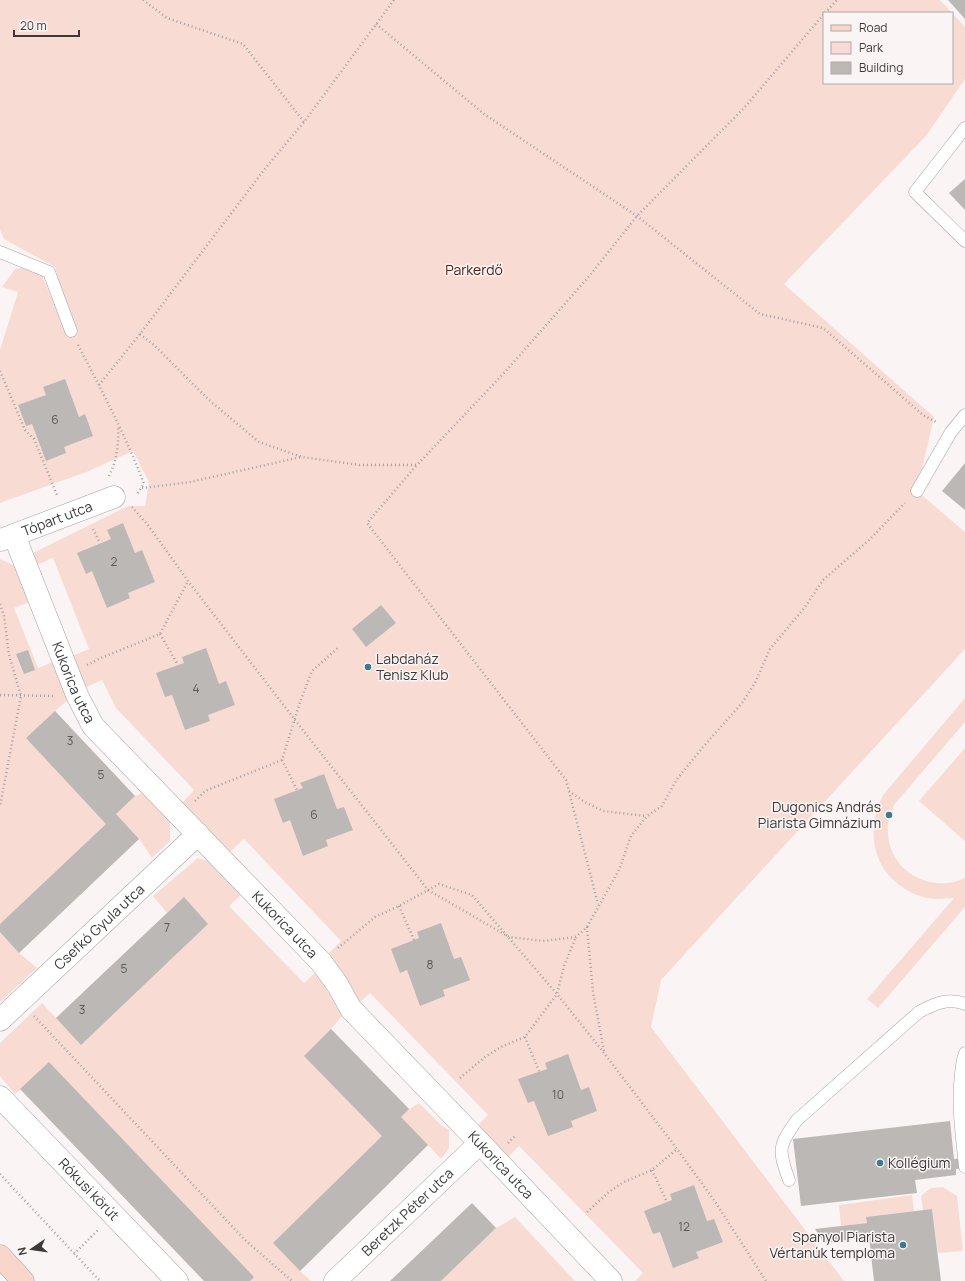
<svg xmlns="http://www.w3.org/2000/svg" width="965" height="1281" viewBox="0 0 965 1281" font-family="Manrope,sans-serif">
	<rect width="100%" height="100%" fill="#faf5f4"/>
	<path fill="#f8dcd3" d="M0 0H940L952 13H824V83H952V13L965 27V79L926 136 784 284 934 417 917 491 965 532V649L661 980 651 1027 844 1281H635L643 1273 519 1146 507 1158 477 1126 488 1115 370 993 358 1004 328 954 341 941 244 839 230 852 182 803 194 790 116 708 102 680 86 687 72 656 89 649 53 558 36 565 33 553 128 506H145L149 482 133 451 89 471 0 503V350L18 292 2 287 15 269 29 267 42 275 63 326 74 330 55 267 4 239 0 230Z
		M0 559 15 566 30 602 14 608 38 668 53 662 68 700 55 711 135 796 142 793 170 821V841L152 858 139 839 19 953 37 968 0 1002Z
		M965 698V722L894 805C890 814 887 824 888 834 890 872 932 894 965 878V907L878 1008 867 999 954 898C945 898 936 900 927 898 878 885 861 839 883 795Z
		M965 748V841L919 801Z
		M198 858 211 862 241 895 229 906 304 983 316 972 342 1016 331 1029 409 1109 419 1103 442 1126 449 1130V1148L441 1159 428 1145 300 1271 311 1281H204L21 1089 15 1094 0 1076V1043L42 1003 56 1018 167 913 153 896Z
		M943 1187 957 1196 963 1251 938 1253 932 1209 923 1210 921 1196 931 1188Z
		M912 1195 914 1211 866 1217 867 1223 841 1226 839 1205Z
		M515 1217 575 1281H441L496 1228Z"/>
	<path fill="#bcb8b6" d="M948 0H965V19Z
		M965 179V210L949 193Z
		M65 379 79 417 85 414 93 436 64 447 66 453 46 461 32 424 26 426 18 405 46 395 43 387Z
		M965 463V510L942 491Z
		M123 523 135 553 142 550 155 582 128 593 130 598 107 608 92 571 86 574 77 553 111 539 107 530Z
		M381 605 396 623 366 647 352 629Z
		M206 648 219 684 226 681 235 705 208 715 210 721 185 730 172 695 165 697 156 673 184 663 182 657Z
		M28 650 35 670 24 674 16 654Z
		M55 711 135 796 116 814 139 839 19 953 0 932V924L106 824 26 738Z
		M324 774 337 809 344 807 353 830 326 840 328 846 303 856 290 820 283 823 274 799 303 788 300 783Z
		M184 897 208 924 81 1045 56 1018Z
		M441 923 454 959 461 957 470 980 443 990 445 996 420 1006 407 970 400 973 391 949 419 938 417 932Z
		M331 1029 409 1109 401 1117 428 1145 300 1271 273 1243 382 1136 304 1056Z
		M568 1054 581 1090 589 1087 597 1111 571 1121 573 1127 548 1136 534 1101 528 1103 518 1079 547 1069 545 1063Z
		M49 1062 254 1277 250 1281H204L20 1089Z
		M950 1121 954 1159 965 1158V1168L956 1169V1175L915 1180 917 1193 801 1206 793 1139Z
		M694 1185 707 1221 714 1219 723 1242 696 1252 699 1258 673 1268 660 1232 653 1234 644 1211 672 1200 670 1194Z
		M472 1203 496 1228 441 1281H390Z
		M932 1209 941 1281H874L869 1237 824 1243 815 1229 867 1223 866 1217Z"/>
	<g fill="none" stroke-linecap="round" stroke-linejoin="round">
		<g stroke="#a6a2a1" stroke-width="13">
			<path id="lane" d="M965 128 915 192 965 241
				M0 252 49 272 71 331
				M917 491 951 432 965 415
				M965 1053C962 1060 962 1067 961 1074 957 1105 962 1136 965 1167
				M789 1180C778 1150 778 1146 797 1120L919 1012C934 1004 948 997 965 1004"/>
		</g>
		<g stroke="#a6a2a1" stroke-width="23">
			<g id="street">
				<path id="s1" d="M14 535 77 695 93 726 321 962 337 984 351 1009 480 1143 611 1281"/>
				<path id="s2" d="M1 540 114 497"/>
				<path id="s3" d="M0 1020 198 834"/>
				<path id="s4" d="M0 1097 177 1281"/>
				<path id="s5" d="M335 1281 480 1143"/>
			</g>
		</g>
		<g stroke="#a6a2a1" stroke-width="23">
			<path id="secondary" d="M0 1256 23 1281"/>
		</g>
		<path stroke="#a4a0a0" stroke-width="2.5" stroke-dasharray="1 3" stroke-linecap="butt" d="M143 0 167 18 243 44 304 122
			M825 13 837 0
			M376 24 484 114 637 216 760 314 823 328 923 415 938 423
			M140 334 155 346 209 400 259 442 302 457 360 465H417L505 372 591 274 637 216 744 108 824 14
			M78 345C102 391 126 436 144 484L136 495
			M0 371 25 430 34 439 57 495
			M99 385 140 334 264 170 304 122 394 0
			M416 466 367 523 566 780 598 904
			M109 476C117 460 119 444 118 426
			M142 488 190 482 301 457
			M132 507 147 524 188 581 295 720 428 890 439 884 472 895 557 994 604 1053 677 1149 716 1203 766 1281
			M93 529 100 543
			M0 604 4 616 9 655 21 696 0 806
			M160 634 178 665
			M87 665 101 658 160 634 188 581
			M0 695 55 696
			M282 760 297 790
			M569 791 583 801 603 811 646 816
			M195 801 205 791 282 760 300 702 312 671 339 647
			M399 906 414 940
			M587 927 593 992 604 1051
			M338 948 375 917 399 906 428 890 509 937 543 941 576 937 587 927 619 870 631 836 647 816 662 806 677 779 703 747 742 703 755 683 770 649 805 607 823 580 869 540 905 503
			M34 1016 245 1240 292 1281
			M525 1037 539 1071
			M460 1078 485 1057 501 1047 525 1037 557 994 564 966 576 937
			M508 1143 515 1136
			M652 1170 667 1202
			M0 1174 100 1281
			M587 1212 610 1191 624 1182 652 1170 677 1149
			M74 1254 98 1230"/>
		<use href="#lane" stroke="#fff" stroke-width="12"/>
		<use href="#street" stroke="#fff" stroke-width="22"/>
		<use href="#secondary" stroke="#f8d6cc" stroke-width="22"/>
	</g>
	<g fill="#3a7c8d" stroke="#faf5f4" stroke-width="1.5">
		<circle cx="368" cy="667" r="4"/>
		<circle cx="889" cy="815" r="4"/>
		<circle cx="880" cy="1163" r="4"/>
		<circle cx="903" cy="1245" r="4"/>
	</g>
	<g text-anchor="middle" stroke-width="3" stroke-linejoin="round" paint-order="stroke">
		<g font-size="12" fill="#5b5958">
			<text x="55" y="424">6</text>
			<text x="114" y="566">2</text>
			<text x="196" y="693">4</text>
			<text x="70" y="745">3</text>
			<text x="101" y="779">5</text>
			<text x="314" y="819">6</text>
			<text x="167" y="932">7</text>
			<text x="430" y="969">8</text>
			<text x="124" y="973">5</text>
			<text x="82" y="1014">3</text>
			<text x="558" y="1099">10</text>
			<text x="684" y="1231">12</text>
		</g>
		<g font-size="14" fill="#4b1d0e" stroke="#faf5f4">
			<text x="474" y="275">Parkerdő</text>
		</g>
		<g font-size="14" fill="#3b3939" stroke="#faf5f4">
			<text dy="5" stroke="none"><textPath href="#s2" startOffset="60">Tópart utca</textPath></text>
			<text dy="5" stroke="none"><textPath href="#s1" startOffset="159">Kukorica utca</textPath></text>
			<text dy="5" stroke="none"><textPath href="#s1" startOffset="483">Kukorica utca</textPath></text>
			<text dy="5" stroke="none"><textPath href="#s3" startOffset="136">Csefkó Gyula utca</textPath></text>
			<text dy="5" stroke="none"><textPath href="#s1" startOffset="807">Kukorica utca</textPath></text>
			<text dy="5" stroke="none"><textPath href="#s4" startOffset="128">Rókusi körút</textPath></text>
			<text dy="5" stroke="none"><textPath href="#s5" startOffset="100">Beretzk Péter utca</textPath></text>
		</g>
		<g font-size="14" fill="#3b3939" stroke="#faf5f4" text-anchor="start">
			<text x="376" y="664">Labdaház<tspan x="376" dy="16">Tenisz Klub</tspan></text>
			<text x="881" y="812" text-anchor="end">Dugonics András<tspan x="881" dy="16">Piarista Gimnázium</tspan></text>
			<text x="888" y="1168">Kollégium</text>
			<text x="895" y="1242" text-anchor="end">Spanyol Piarista<tspan x="895" dy="16">Vértanúk temploma</tspan></text>
		</g>
	</g>
	<rect x="823" y="12" width="130" height="72" fill="#faf5f4" stroke="#aeaaa9"/>
	<rect x="831" y="25" width="20" height="6" fill="#f8d6cc" stroke="#aeaaa9"/>
	<text x="859" y="32" font-size="12" fill="#3b3939">Road</text>
	<rect x="831" y="42" width="20" height="12" fill="#f8dcd3" stroke="#aeaaa9"/>
	<text x="859" y="52" font-size="12" fill="#3b3939">Park</text>
	<rect x="831" y="62" width="20" height="12" fill="#bcb8b6" stroke="#aeaaa9"/>
	<text x="859" y="72" font-size="12" fill="#3b3939">Building</text>
	<g transform="translate(32 1249) rotate(257)" stroke="#faf5f4" stroke-width="3" paint-order="stroke">
	<path d="M0-3L7 15L0 10L-7 15Z" fill="#3b3939"/>
	<text y="-6" font-size="11" font-weight="bold" text-anchor="middle" fill="#3b3939">N</text>
	</g>
	<path d="M14 30v6h65v-6" fill="none" stroke="#3b3939" stroke-width="2"/>
	<text x="20" y="30" font-size="12" fill="#3b3939" stroke="#faf5f4" stroke-width="3" paint-order="stroke">20 m</text>
</svg>
